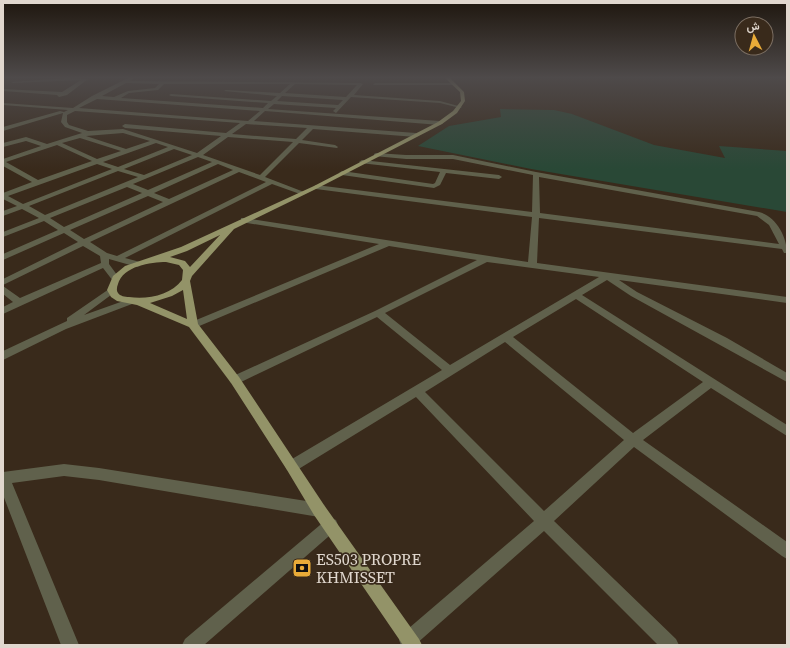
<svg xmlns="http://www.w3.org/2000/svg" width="790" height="648" viewBox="0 0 790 648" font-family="'Source Serif 4',Vazirmatn,serif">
	<rect width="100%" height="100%" fill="#392a1b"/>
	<path fill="#294836" d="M500 109 554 110 572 114 654 145 725 158 719 146 787 151V212L531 169 418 146 449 126 501 117Z"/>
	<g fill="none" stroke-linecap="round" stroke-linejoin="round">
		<path fill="#60614c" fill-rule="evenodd" d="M68 78 88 79 67 95 59 97 57 95 3 91V89L62 92 81 80 13 83 11 82Z
			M128 78H134L130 81 361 83 363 84 354 95 440 101 462 107 460 108 440 103 351 97 336 113 333 111 336 108 274 104 268 109 440 121 443 123 440 125 265 111 254 121 416 133 419 135 416 137 313 129 302 140 335 145 338 147 337 148 299 143 265 177 304 192V194H300L272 184 125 258 140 262 141 264 140 266 137 267 109 259V264L120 279 119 281H113L103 268 3 314V307L13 302 3 294V286L20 298 101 263 100 256 83 246 3 285V279L78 242 64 233 3 260V254L58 230 44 221 3 237V232L39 218 22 209 3 216V211L17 206 3 199V193L32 182 3 166V159L41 146 26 141 3 147V143L26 137 47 144 82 133 65 127 61 122 63 113 3 131V127L60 111 64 112 68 110 3 105V103L73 108 92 96ZM126 83H127L159 84 155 88 128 91 114 97 102 96ZM164 84H290L280 93 226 90 224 91 277 96 271 101 171 94 169 95 171 96 268 103 263 108 121 98 129 93 158 90ZM295 84 357 85 346 97 285 93ZM282 96 343 100 338 105 277 101ZM97 99 260 111 248 121 79 108ZM75 111 240 123 226 133 125 124 122 126 125 128 221 136 197 153 123 129 88 131 69 125 67 122V115ZM246 124 307 128 296 139 232 134ZM123 133 150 141 126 149 86 136ZM228 137 293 142 260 175 203 155ZM80 138 121 151 97 159 62 143ZM156 143 168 147 118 167 103 162ZM57 145 92 161 38 180 6 162ZM174 149 192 155 144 175 124 169ZM198 157 212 162 148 190 133 184ZM97 164 112 169 23 204 8 196ZM218 164 233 170 169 199 154 193ZM118 171 138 177 45 215 29 206ZM239 172 266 182 117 256 107 253 90 242ZM127 187 142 193 64 227 50 218ZM148 196 163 202 84 239 70 230Z
			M375 83H454L456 84 454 85H373Z
			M376 153 406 155H453L536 172 759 212C776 216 787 237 787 253H784L782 249 539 218 537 263 787 297V303L619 280 637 292 727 338 787 373V382L631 296 607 280 582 295 787 425V436L711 388 643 440 787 542V559L782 556 634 447 554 521 676 639 679 645H658L544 531 415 645H401L399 640 402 634 534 521 416 397 297 470 292 472 287 470 285 466 287 462 442 370 377 317 239 383 235 384 231 383 229 380 231 377 375 311 477 260 389 246 197 327 193 328 188 325 189 323 379 244 241 222V218H244L528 262 532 217 316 189 313 187 316 185 532 212 533 175 453 159H406L374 156V154ZM539 177 757 216 769 225 779 244 540 213ZM487 262 599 277 450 365 385 313ZM576 299 703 382 633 433 513 337ZM505 342 624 440 544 511 425 392Z
			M362 160 499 175 502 177 499 179 446 173 440 185 434 188 342 175 339 173 342 171 433 184 435 183 440 172 360 163 359 162Z
			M112 287 117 290 115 292 84 315 129 299 132 300 134 302 132 304 66 329 3 360V351L67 321V318Z
			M64 464 99 468 319 503 324 505 326 510 324 515 319 517 99 480 64 476 12 483 79 645H61L3 495V472Z
			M331 518 336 520 338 525 336 530 204 645H182L185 639 326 520Z"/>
		<path fill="#939368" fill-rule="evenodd" d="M445 78H450L464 92 465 101 457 113 442 124 318 188 234 229 192 276 190 281 198 324 239 377 324 505 419 639 422 645H403L314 515 287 470 231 383 189 327 137 305 117 301 111 297 107 290 113 276 125 266 181 247 314 186 438 122 453 111 461 101 460 92ZM220 235 190 267 185 261 170 257 187 251ZM166 262 179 265 183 270 182 280C171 295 147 300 129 297 125 297 120 296 118 293 116 290 117 287 118 284 123 266 151 262 166 262ZM183 290 187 319 150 303 172 296Z"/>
	</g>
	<linearGradient id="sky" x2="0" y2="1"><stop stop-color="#1f170f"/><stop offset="0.46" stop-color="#4e4a4a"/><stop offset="1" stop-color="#4e4a4a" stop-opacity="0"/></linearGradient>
	<rect width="790" height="169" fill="url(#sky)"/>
	<defs>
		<g id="bank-square" transform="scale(1)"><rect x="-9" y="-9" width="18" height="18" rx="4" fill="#e9ab38" stroke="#392a1b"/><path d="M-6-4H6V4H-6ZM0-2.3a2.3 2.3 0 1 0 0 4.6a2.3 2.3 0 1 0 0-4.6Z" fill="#111"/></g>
	</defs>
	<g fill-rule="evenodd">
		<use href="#bank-square" x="302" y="568"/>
	</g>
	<g text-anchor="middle" stroke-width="3.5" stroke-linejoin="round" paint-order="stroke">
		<g font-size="16" fill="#e0d7ce" stroke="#392a1b" text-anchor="start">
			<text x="316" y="565">ES503 PROPRE<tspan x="316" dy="18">KHMISSET</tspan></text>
		</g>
	</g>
	<rect width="790" height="648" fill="none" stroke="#e0d7ce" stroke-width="8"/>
	<g transform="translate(754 36) rotate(354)"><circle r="19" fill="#392a1b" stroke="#7c6f63"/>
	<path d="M0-3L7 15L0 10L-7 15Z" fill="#e9ab38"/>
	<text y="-6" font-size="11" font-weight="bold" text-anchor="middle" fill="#e0d7ce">ش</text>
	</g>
</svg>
